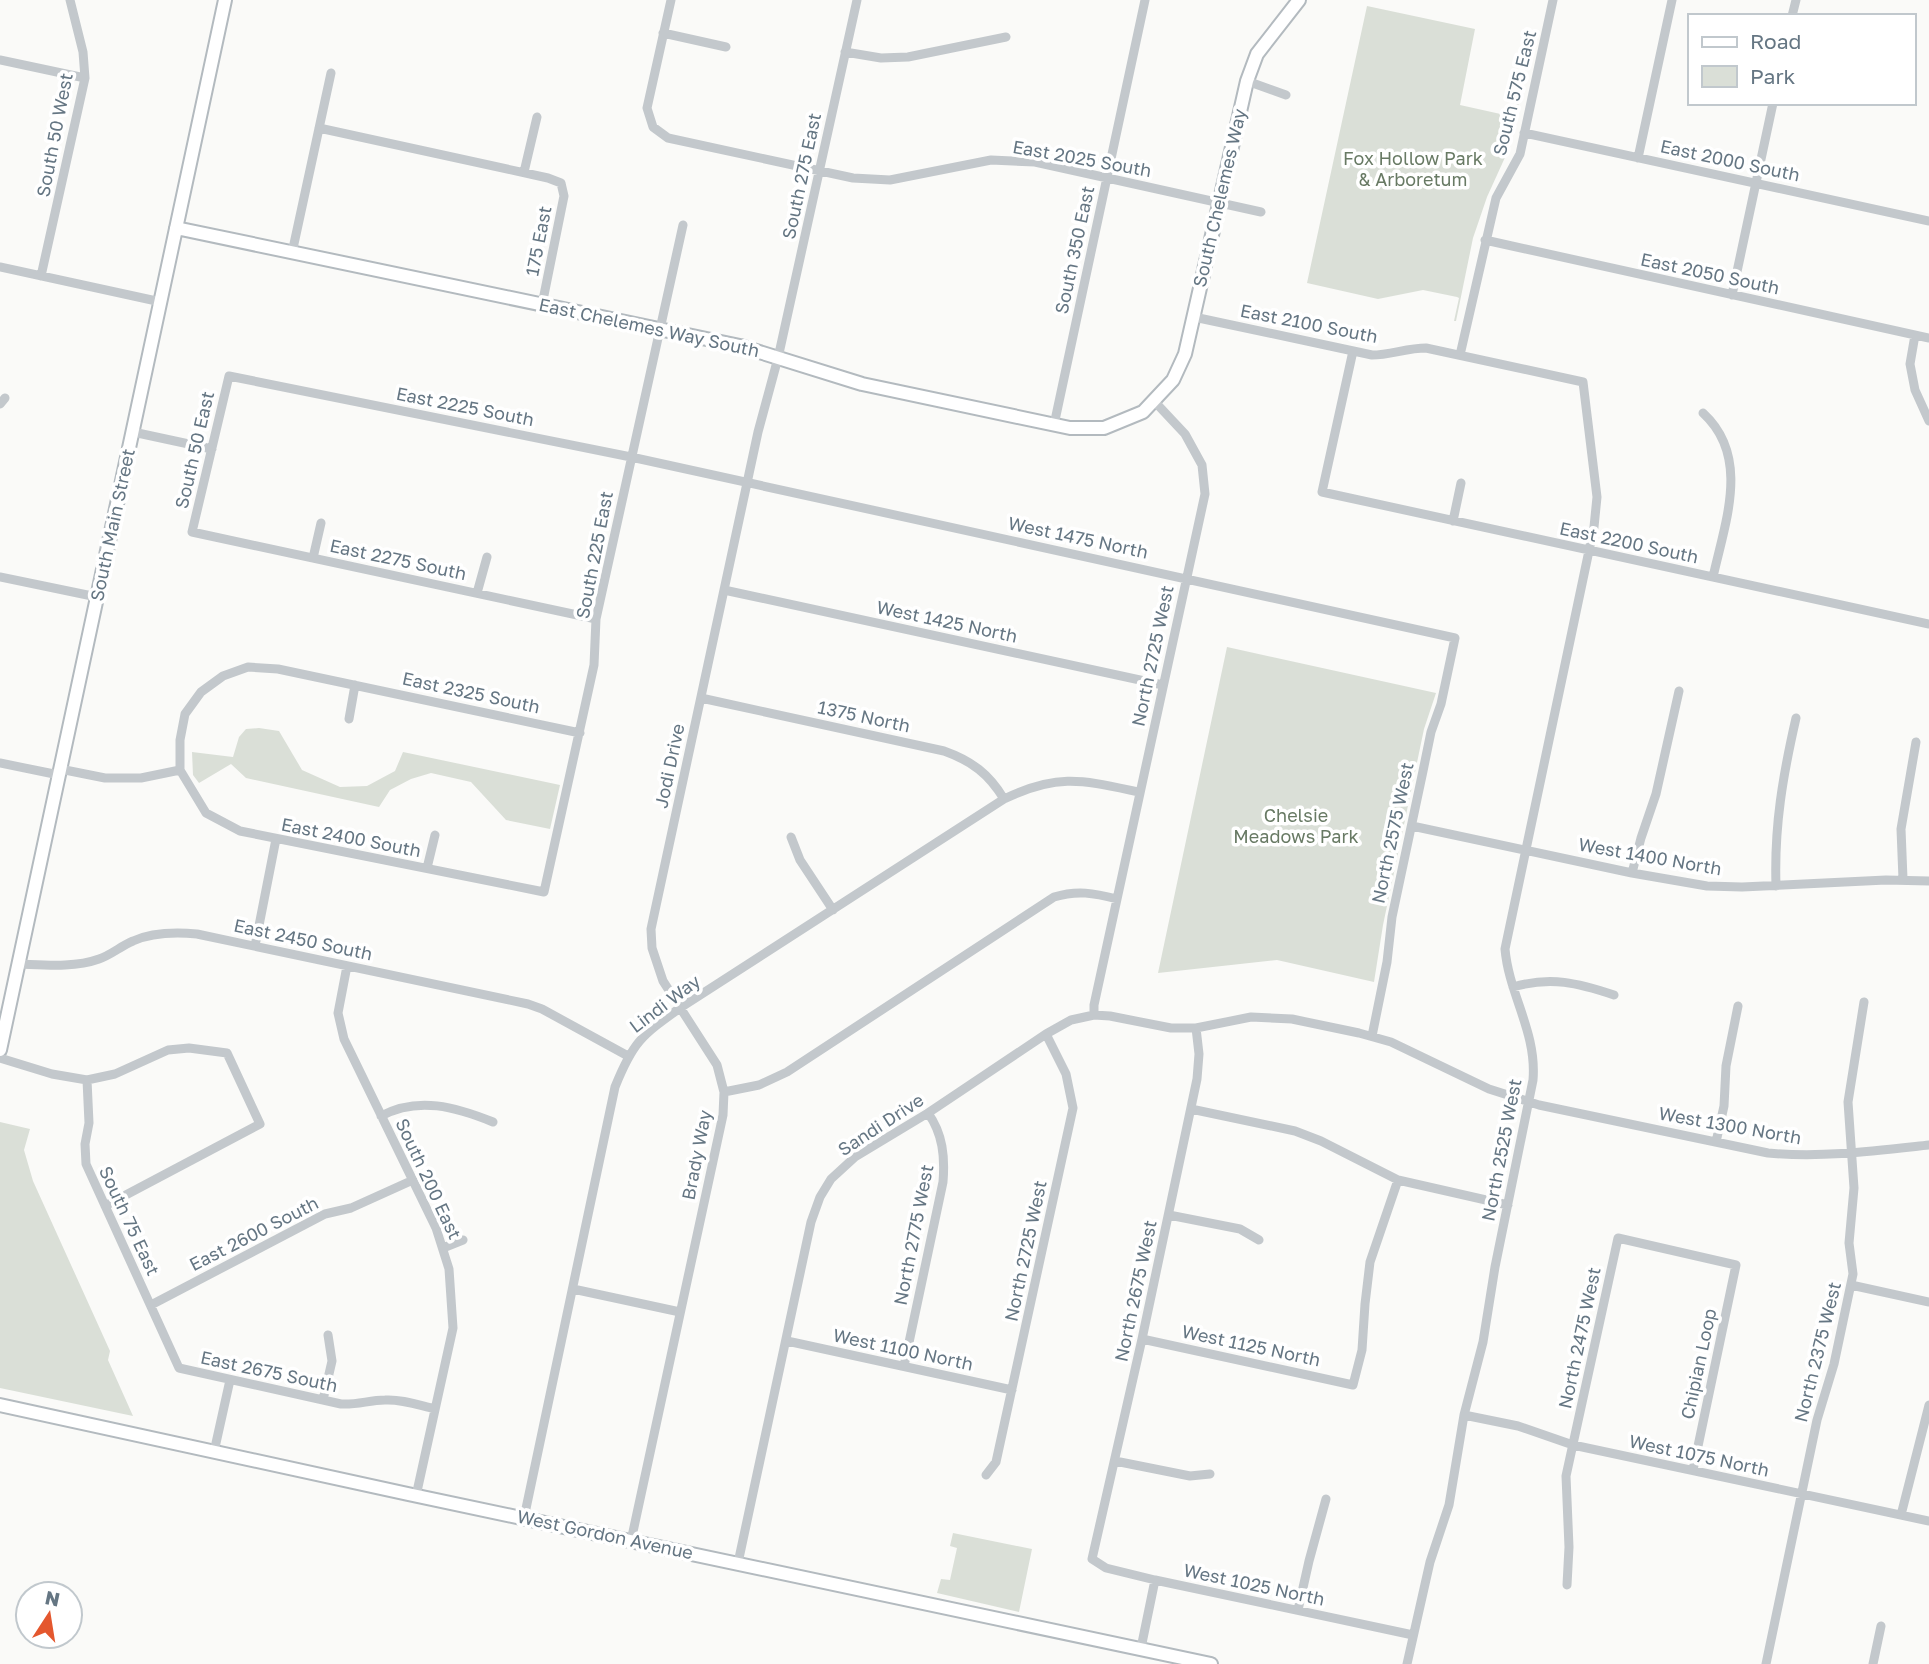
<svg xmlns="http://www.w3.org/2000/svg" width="1929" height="1664" viewBox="0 0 1929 1664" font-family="'Golos Text',sans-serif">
	<rect width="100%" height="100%" fill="#fafaf8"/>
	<path fill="#dadfd7" d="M1367 6 1475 29 1460 105 1514 117 1517 103 1519 105 1507 153 1487 197 1473 238 1456 321H1454L1459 298 1457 297 1423 290 1378 299 1307 283Z
		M1227 647 1436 693 1424 729 1383 925 1374 982 1277 960 1158 973Z
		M259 728 279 731 302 770 340 787 367 786 395 771 403 752 560 785 550 829 506 820 471 782 431 773 411 779 390 790 379 807 246 778 231 764 199 783 193 775 192 752 233 757 239 737 246 729Z
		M0 1122 30 1129 24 1150 33 1181 110 1351 108 1360 133 1416 0 1388Z
		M953 1533 1032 1549 1019 1612 937 1593 941 1579 950 1580 957 1548 950 1546Z"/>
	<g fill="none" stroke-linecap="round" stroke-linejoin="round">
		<g stroke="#b3babf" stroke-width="16">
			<path id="secondary" d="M176 228 740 346 862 384 1070 428H1104L1143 412 1173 380 1185 354 1247 81 1257 54 1299 0
				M0 1050 225 0
				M0 1405 408 1494 1211 1664"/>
		</g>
		<path stroke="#c3c8cc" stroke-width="9" d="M671 0 647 108 653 127 668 138 853 178 890 180 991 160 1035 162 1261 212
			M1792 16 1796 0
			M663 33 726 47
			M845 52 881 58 908 57 1006 37
			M0 60 85 78
			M1247 81 1286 95
			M319 128 548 178 561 183 564 196 542 305
			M1524 133 1929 221
			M1638 158 1672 0
			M524 172 537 117
			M1485 240 1929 338
			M292 253 331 73
			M0 267 161 302
			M41 276 85 78 83 52 70 0
			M1732 295 1773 103
			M1194 317 1372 355C1390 355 1407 348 1426 348L1583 382 1597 497 1594 527 1505 949C1509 995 1537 1032 1533 1080L1495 1267 1483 1342 1464 1415 1449 1505 1430 1562 1407 1664
			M1915 335 1910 364 1915 390 1929 421
			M1353 351 1322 492 1929 624
			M1460 355 1496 198 1520 154 1553 0
			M0 404 5 398
			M1703 413C1751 457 1725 522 1713 577
			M1054 425 1145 0
			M133 432 212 449
			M1453 521 1461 483
			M313 558 321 523
			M0 577 97 597
			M724 590 1163 685
			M477 593 487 557
			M596 619 192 532 229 376 631 457 1455 638 1441 704 1431 732 1423 771 1392 917 1387 962 1372 1036
			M701 698 944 751C972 761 989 774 1004 799
			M349 719 355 685
			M580 733 278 669 248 667 223 676 201 692 185 714 180 740V770L206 813 240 831 544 892 594 665 596 619 683 225
			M0 763 59 775
			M60 769 105 778H141L180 770
			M1412 826 1632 873 1707 886 1742 887 1886 880 1929 881
			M791 837 800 860 833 910
			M427 868 435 835
			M1632 873 1641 838 1656 794 1679 691
			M1903 879 1901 829 1916 742
			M1776 886C1774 826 1783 775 1796 718
			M255 946 276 839
			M19 964C45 965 74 968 99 959 111 955 121 946 133 941 153 932 175 932 197 934L528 1004 542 1009 628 1056
			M347 966 338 1013 344 1039 436 1228 449 1269 453 1328 416 1496
			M1513 987C1551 976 1578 983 1614 995
			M1094 1015V1005L1205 494 1202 465 1185 434 1155 402
			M1196 1028 1199 1054 1197 1079 1142 1339 1092 1559 1106 1568 1155 1580 1413 1635
			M0 1058 52 1074 87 1080 115 1074 168 1050 189 1048 227 1053 260 1124 105 1206
			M87 1080 89 1123 85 1144 86 1164 179 1368 341 1404C358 1405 369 1400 385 1400 402 1399 418 1405 435 1409
			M724 1092 759 1085 787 1072 1054 897C1077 890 1094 893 1117 899
			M1191 1109 1295 1131 1321 1141 1398 1180 1508 1205
			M381 1116C418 1096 456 1107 493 1122
			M1716 1142 1724 1106 1726 1066 1738 1006
			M1169 1215 1240 1229 1259 1240
			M443 1248 463 1240
			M1851 1285 1929 1302
			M573 1289 680 1312
			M151 1305 325 1214 351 1208 413 1180
			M1142 1339 1353 1385 1362 1350 1365 1304 1370 1262 1398 1180
			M787 1341 1012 1390
			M904 1366 943 1182C945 1157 943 1134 928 1113
			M323 1400 332 1361 328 1335
			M1464 1415 1518 1426 1573 1445 1929 1521
			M214 1452 230 1380
			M1115 1461 1190 1476 1210 1474
			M986 1475 996 1462 1073 1108 1066 1074 1046 1034
			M1901 1515 1929 1405
			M524 1518 615 1087C633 1042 641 1036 680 1008L1004 799C1058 773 1082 780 1139 792
			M631 1541 723 1115 724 1092 717 1065 663 981 652 948 651 929 758 432 778 358 857 0
			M738 1563 811 1222 820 1197 831 1179 855 1157 928 1113 1046 1034 1071 1020 1094 1015 1110 1016 1171 1028H1196L1251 1017 1292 1019 1359 1033 1391 1042 1489 1089 1539 1105 1768 1153C1822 1158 1875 1151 1929 1145
			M1567 1585 1569 1547 1566 1476 1618 1238 1736 1265 1693 1470
			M1298 1610 1309 1561 1326 1499
			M1141 1648 1155 1580
			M1766 1664 1817 1420 1834 1364 1853 1274 1849 1243 1854 1188 1848 1102 1864 1002
			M1873 1664 1881 1626"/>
		<use href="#secondary" stroke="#fff" stroke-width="12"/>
	</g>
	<g text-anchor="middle" stroke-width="7" stroke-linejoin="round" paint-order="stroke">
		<g font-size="18" fill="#657683" stroke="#fff">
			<text transform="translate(1515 93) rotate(-76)" y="6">South 575 East</text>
			<text transform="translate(55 135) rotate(-79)" y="6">South 50 West</text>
			<text transform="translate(1082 159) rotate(10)" y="6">East 2025 South</text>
			<text transform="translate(1730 161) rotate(12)" y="6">East 2000 South</text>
			<text transform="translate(802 176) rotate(-78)" y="6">South 275 East</text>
			<text transform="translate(1220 198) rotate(-77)" y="6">South Chelemes Way</text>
			<text transform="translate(539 241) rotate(-79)" y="6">175 East</text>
			<text transform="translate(1075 250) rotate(-78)" y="6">South 350 East</text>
			<text transform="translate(1710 274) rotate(12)" y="6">East 2050 South</text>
			<text transform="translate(1309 324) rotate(11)" y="6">East 2100 South</text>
			<text transform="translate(649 328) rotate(12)" y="6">East Chelemes Way South</text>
			<text transform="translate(465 407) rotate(11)" y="6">East 2225 South</text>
			<text transform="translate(195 450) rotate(-77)" y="6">South 50 East</text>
			<text transform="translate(113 525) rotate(-78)" y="6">South Main Street</text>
			<text transform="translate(1078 538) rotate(12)" y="6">West 1475 North</text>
			<text transform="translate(1629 543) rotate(12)" y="6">East 2200 South</text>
			<text transform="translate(595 555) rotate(-79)" y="6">South 225 East</text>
			<text transform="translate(398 560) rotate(12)" y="6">East 2275 South</text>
			<text transform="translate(947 622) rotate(12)" y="6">West 1425 North</text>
			<text transform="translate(1153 656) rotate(-78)" y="6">North 2725 West</text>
			<text transform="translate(471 693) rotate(12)" y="6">East 2325 South</text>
			<text transform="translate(864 717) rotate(12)" y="6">1375 North</text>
			<text transform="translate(670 766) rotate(-78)" y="6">Jodi Drive</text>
			<text transform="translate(1393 833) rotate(-78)" y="6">North 2575 West</text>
			<text transform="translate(351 838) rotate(11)" y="6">East 2400 South</text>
			<text transform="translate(1650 857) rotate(10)" y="6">West 1400 North</text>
			<text transform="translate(303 940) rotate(12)" y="6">East 2450 South</text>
			<text transform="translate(665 1004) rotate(-37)" y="6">Lindi Way</text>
			<text transform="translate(881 1125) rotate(-33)" y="6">Sandi Drive</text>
			<text transform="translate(1730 1126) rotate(10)" y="6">West 1300 North</text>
			<text transform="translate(1502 1150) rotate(-79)" y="6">North 2525 West</text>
			<text transform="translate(697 1155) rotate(-79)" y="6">Brady Way</text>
			<text transform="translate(428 1179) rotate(65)" y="6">South 200 East</text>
			<text transform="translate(129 1221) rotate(65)" y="6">South 75 East</text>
			<text transform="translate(254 1234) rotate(-27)" y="6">East 2600 South</text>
			<text transform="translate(914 1235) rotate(-79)" y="6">North 2775 West</text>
			<text transform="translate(1026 1251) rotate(-78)" y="6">North 2725 West</text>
			<text transform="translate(1136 1291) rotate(-78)" y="6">North 2675 West</text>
			<text transform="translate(1580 1338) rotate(-78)" y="6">North 2475 West</text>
			<text transform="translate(1251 1346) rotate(12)" y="6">West 1125 North</text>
			<text transform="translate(903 1350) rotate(12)" y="6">West 1100 North</text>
			<text transform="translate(1818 1352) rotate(-76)" y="6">North 2375 West</text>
			<text transform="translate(1699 1364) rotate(-78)" y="6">Chipian Loop</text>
			<text transform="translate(269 1372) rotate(12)" y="6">East 2675 South</text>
			<text transform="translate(1699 1456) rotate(12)" y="6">West 1075 North</text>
			<text transform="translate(605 1535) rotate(12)" y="6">West Gordon Avenue</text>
			<text transform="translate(1254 1585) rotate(12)" y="6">West 1025 North</text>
		</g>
		<g font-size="18" fill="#687a64" stroke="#fff">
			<text x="1413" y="165">Fox Hollow Park<tspan x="1413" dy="21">&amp; Arboretum</tspan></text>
			<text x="1296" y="822">Chelsie<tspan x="1296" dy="21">Meadows Park</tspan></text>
		</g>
	</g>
	<rect x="1688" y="14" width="228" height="91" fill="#ffffff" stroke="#c1c8cd" stroke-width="2"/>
	<rect x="1702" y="37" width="35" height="10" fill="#ffffff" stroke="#c1c8cd" stroke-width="2"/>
	<text x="1750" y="49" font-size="21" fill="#657683">Road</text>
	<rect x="1702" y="66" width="35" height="21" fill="#dadfd7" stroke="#c1c8cd" stroke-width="2"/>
	<text x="1750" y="84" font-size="21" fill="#657683">Park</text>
	<g transform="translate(49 1615) rotate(12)"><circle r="33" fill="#ffffff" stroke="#c1c8cd" stroke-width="2"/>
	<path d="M0-5L12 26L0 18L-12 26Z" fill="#e4572e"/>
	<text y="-10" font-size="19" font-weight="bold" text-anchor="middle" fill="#657683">N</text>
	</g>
</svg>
